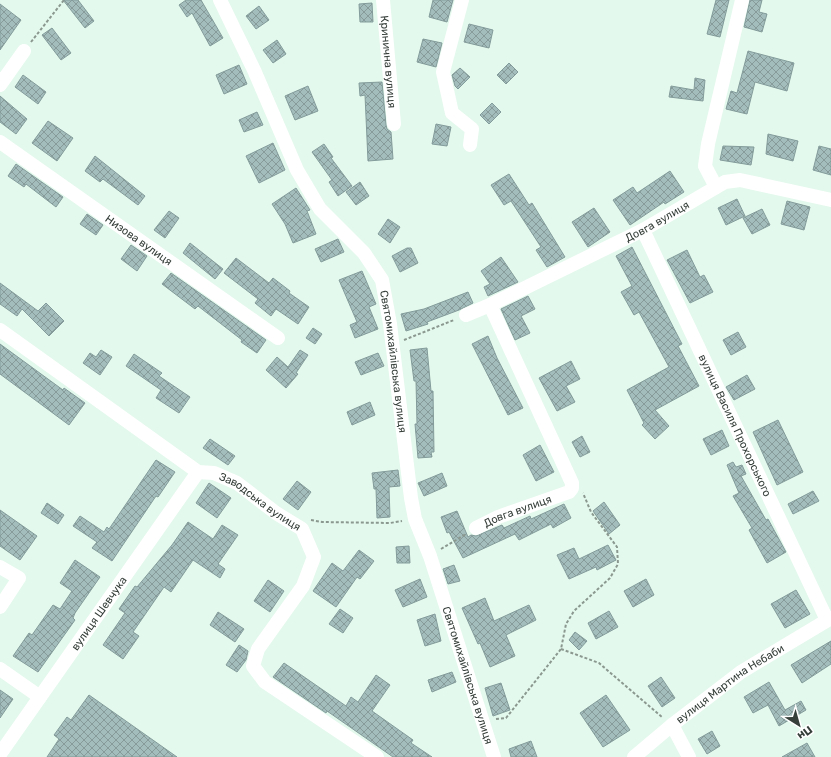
<svg xmlns="http://www.w3.org/2000/svg" width="831" height="757" viewBox="0 0 831 757" font-family="Rubik,sans-serif">
	<defs>
		<pattern id="building-cross-hatch" width="8" height="8" patternUnits="userSpaceOnUse"><rect width="8" height="8" fill="#a3bdbc"/><path d="M0 0l8 8M0 8l8-8" fill="none" stroke="#869b9a"/></pattern>
	</defs>
	<rect width="100%" height="100%" fill="#e4f9ed"/>
	<path fill="url(#building-cross-hatch)" stroke="#839c9b" d="M63 0H78L94 21 85 28Z
		M186 0H201L223 38 210 46 192 13 187 17 179 5Z
		M433 0H453L447 22 429 17Z
		M716 0H729L720 37 707 34Z
		M750 0H762L759 12 767 14 762 32 744 27Z
		M372 3 373 22H360L359 4Z
		M0 4 21 20 0 50Z
		M259 6 269 20 256 29 246 16Z
		M469 24 493 30 489 48 464 42Z
		M52 28 71 53 61 60 42 35Z
		M423 39 442 43 436 67 417 62Z
		M277 40 286 54 273 63 263 50Z
		M748 51 794 63 787 91 755 82 747 114 726 109 731 91 737 93Z
		M509 63 518 72 506 84 497 75Z
		M239 65 247 84 224 94 216 75Z
		M460 68 470 77 458 89 455 86 452 75Z
		M23 75 46 92 38 104 15 87Z
		M695 78 705 80 703 101 669 97 671 86 694 90Z
		M382 82 386 125 387 129 391 132 393 159 368 161 365 95 360 96 359 83Z
		M308 86 318 111 295 120 285 96Z
		M0 96 27 119 16 134 0 122Z
		M492 103 501 112 489 124 480 115Z
		M257 112 263 125 244 132 239 120Z
		M48 121 73 138 57 161 32 143Z
		M436 124 451 127 447 146 432 144Z
		M768 134 798 141 793 161 766 154Z
		M273 143 285 170 259 183 246 156Z
		M324 144 333 157 331 158 352 186 338 196 329 182 332 180 312 152Z
		M723 146 754 147 751 165 720 160Z
		M819 146 831 149V175L813 170Z
		M95 156 145 196 138 205 103 179 100 182 85 171Z
		M16 164 63 197 56 207 26 184 24 187 8 176Z
		M670 171 684 192 665 204 664 202 630 225 613 200 633 187 637 193Z
		M509 174 529 205 532 203 565 257 547 267 536 250 541 247 511 201 504 205 491 185Z
		M360 182 369 196 356 205 346 192Z
		M296 188 310 210 307 211 316 234 293 243 285 224 272 204Z
		M737 199 745 216 726 225 718 208Z
		M787 201 810 207 804 230 781 224Z
		M594 208 610 232 588 247 572 222Z
		M762 209 770 225 752 234 743 218Z
		M169 211 179 218 165 238 154 230Z
		M87 214 103 225 96 235 80 224Z
		M388 219 400 227 390 243 378 234Z
		M338 239 344 252 321 262 315 249Z
		M190 243 223 269 215 279 183 253Z
		M131 245 147 256 137 271 121 259Z
		M632 247 682 344 678 346 699 386 655 410 669 426 655 439 642 425 644 423 627 390 669 367 639 312 634 315 621 292 632 286 616 256Z
		M407 248H411L418 263 400 272 392 256Z
		M687 250 700 277 704 275 713 292 690 303 667 260Z
		M501 257 518 282 488 296 484 287 490 284 481 271Z
		M236 258 269 283 273 278 290 291 289 293 309 307 298 324 276 309 271 316 255 303 258 299 224 273Z
		M362 271 376 304 369 307 378 329 355 338 350 325 357 322 339 280Z
		M171 273 266 340 257 353 241 342 242 340 198 306 195 309 162 284Z
		M0 283 38 311 46 303 64 321 49 336 22 309 17 316 0 304Z
		M468 292 473 303 459 310 427 322 428 324 406 331 401 314 424 309Z
		M528 296 535 309 521 316 530 333 515 340 501 309Z
		M313 328 322 334 315 344 306 338Z
		M738 332 746 347 731 355 723 340Z
		M488 336 497 358 523 408 508 415 472 344Z
		M0 344 63 390 64 388 85 403 69 425 0 374Z
		M427 348 431 391H433L434 452H431L432 457 418 458 415 424H417L416 381H414L410 350Z
		M101 350 112 357 100 375 83 363 90 353 96 357Z
		M300 350 308 355 296 373 298 374 286 388 266 370 277 357 288 367Z
		M378 353 384 366 361 375 355 362Z
		M134 354 162 373 159 376 190 397 179 413 156 398 161 390 126 366Z
		M571 361 580 379 566 386 575 402 557 411 539 378Z
		M747 375 755 389 734 400 726 387Z
		M370 402 375 415 352 425 347 412Z
		M778 420 803 472 777 485 753 432Z
		M722 430 729 446 711 455 703 439Z
		M582 436 590 452 580 457 572 442Z
		M210 439 235 456 228 465 203 448Z
		M540 445 554 472 536 481 523 455Z
		M156 460 175 472 158 497 156 496 112 561 92 548 97 542 73 526 80 516 104 532 107 527 109 529Z
		M733 462 736 467 742 465 746 474 741 476 766 520 768 519 786 552 767 563 749 530 752 528 733 496 739 493 727 465Z
		M398 470 400 486 389 487 390 517 377 518 376 489H374L372 473Z
		M442 473 447 486 424 496 418 483Z
		M297 481 311 492 298 510 283 499Z
		M209 483 231 498 217 518 196 503Z
		M813 491 819 501 793 514 788 504Z
		M604 502 620 525 609 534 593 511Z
		M47 503 64 515 58 524 41 513Z
		M564 504 571 518 553 528 551 524 519 540 515 534 463 558 449 532 447 533 441 517 457 511 468 537 471 535 476 536 502 525 504 528 530 516 531 519Z
		M0 510 37 536 20 560 0 546Z
		M188 522 213 539 222 525 238 535 218 564 225 569 220 578 193 560 171 592 164 587 133 632 139 636 123 659 103 645 125 613 119 609 135 586 137 587 172 545Z
		M608 545 616 560 597 570 596 567 569 579 557 555 574 548 579 559Z
		M409 546 410 563H397L396 547Z
		M359 550 374 561 360 579 357 577 336 607 313 591 332 563 343 571Z
		M75 560 100 577 75 613 73 618 75 620 38 672 13 656 29 633 32 635 53 605 60 609 72 591 60 583Z
		M454 565 460 581 448 584 443 569Z
		M420 579 427 597 403 607 395 590Z
		M646 579 654 595 633 607 624 591Z
		M268 580 284 591 270 612 254 601Z
		M796 590 810 614 785 628 771 604Z
		M485 598 494 621 529 605 536 620 506 635 515 656 490 667 480 643 478 644 462 608Z
		M340 609 353 618 343 633 329 624Z
		M609 611 618 627 596 639 588 623Z
		M218 612 244 629 235 642 210 625Z
		M435 614 441 641 425 646 417 620Z
		M575 632 587 641 579 650 569 640Z
		M831 641V664L802 683 791 665Z
		M239 645 248 651 246 660 237 672 226 665Z
		M284 663 346 706 351 697 358 702 376 675 390 685 372 711 413 740 411 743 432 757H393L327 711 326 713 273 677Z
		M452 672 456 682 432 692 428 680Z
		M661 677 675 698 662 707 648 686Z
		M769 682 785 710 801 701 806 710 779 726 768 705 753 713 744 697Z
		M501 683 510 710 493 716 485 688Z
		M0 690 13 699 0 718Z
		M89 695 177 757H47L59 739 54 735 67 717 71 720Z
		M606 695 630 730 603 747 580 713Z
		M712 731 720 746 707 754 698 739Z
		M531 741 537 757H511L509 749Z
		M807 743 815 757H782Z"/>
	<g fill="none" stroke-linecap="round" stroke-linejoin="round">
		<path stroke="#8a9890" stroke-width="2" stroke-dasharray="3 2" stroke-linecap="butt" d="M31 42 64 0
			M404 340 454 320
			M311 520 322 522 390 523 402 521
			M441 549 466 534
			M561 649 599 663 662 717
			M496 719 506 718 561 649 566 624 574 611 610 578 618 564 617 547 591 512 583 493"/>
		<g stroke="#fff" stroke-width="14">
			<path id="s1" d="M220 0 254 70 297 170 320 209 364 253 382 280 390 324 411 498 415 519 430 556 494 757"/>
			<path id="s2" d="M383 0 394 124"/>
			<path d="M462 0 443 72 452 113 472 129 470 145"/>
			<path d="M0 85 24 51"/>
			<path id="s3" d="M0 142 278 338"/>
			<path d="M716 187 705 166 708 144 742 0"/>
			<path id="s4" d="M643 230 827 620"/>
			<path id="s5" d="M466 315 490 305 643 230 725 182 740 180 831 200"/>
			<path id="s6" d="M0 330 198 472 214 473 237 483 276 513 302 529 314 557 303 586 258 649 253 666 265 682 377 757"/>
			<path id="s7" d="M476 528 498 517 569 492 572 488V483L490 305"/>
			<path d="M0 567 19 578 0 607"/>
			<path d="M0 669 40 697"/>
			<path d="M672 725 689 757"/>
			<path id="s8" d="M0 754 198 472"/>
			<path id="s9" d="M634 757 672 725 741 672 831 618"/>
		</g>
	</g>
	<g text-anchor="middle" stroke-width="3.5" stroke-linejoin="round" paint-order="stroke">
		<g font-size="11" fill="#363f3a" stroke="#fff">
			<text dy="4" stroke="none"><textPath href="#s2" startOffset="62">Кринична вулиця</textPath></text>
			<text dy="4" stroke="none"><textPath href="#s5" startOffset="213">Довга вулиця</textPath></text>
			<text dy="4" stroke="none"><textPath href="#s3" startOffset="170">Низова вулиця</textPath></text>
			<text dy="4" stroke="none"><textPath href="#s1" startOffset="409">Святомихайлівська вулиця</textPath></text>
			<text dy="4" stroke="none"><textPath href="#s4" startOffset="216">вулиця Василя Прохорського</textPath></text>
			<text dy="4" stroke="none"><textPath href="#s6" startOffset="314">Заводська вулиця</textPath></text>
			<text dy="4" stroke="none"><textPath href="#s7" startOffset="45">Довга вулиця</textPath></text>
			<text dy="4" stroke="none"><textPath href="#s8" startOffset="172">вулиця Шевчука</textPath></text>
			<text dy="4" stroke="none"><textPath href="#s1" startOffset="733">Святомихайлівська вулиця</textPath></text>
			<text dy="4" stroke="none"><textPath href="#s9" startOffset="121">вулиця Мартина Небаби</textPath></text>
		</g>
	</g>
	<g transform="translate(799 725) rotate(143)" stroke="#ffffff" stroke-width="3" paint-order="stroke">
	<path d="M0-3L7 15L0 10L-7 15Z" fill="#363f3a"/>
	<text y="-6" font-size="11" font-weight="bold" text-anchor="middle" fill="#363f3a">Пн</text>
	</g>
</svg>
